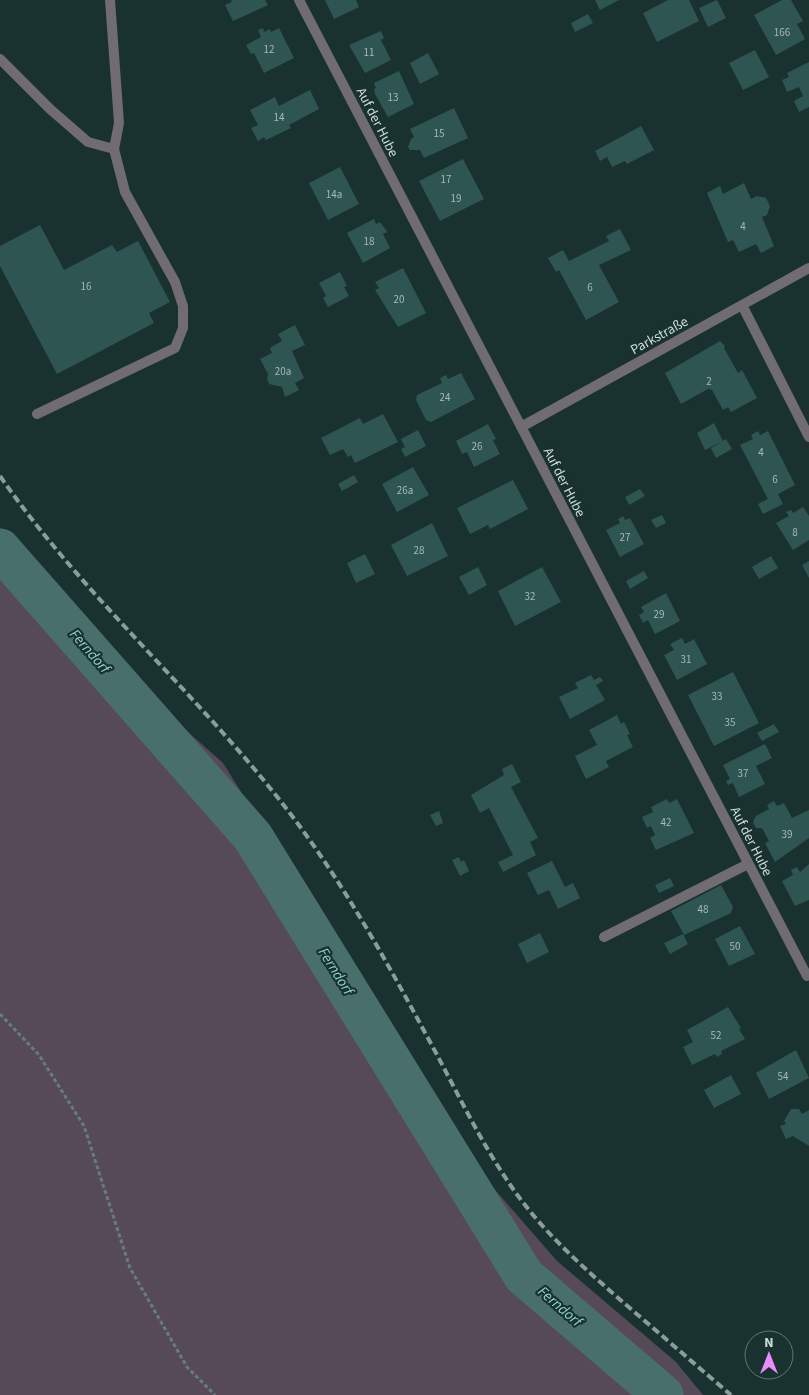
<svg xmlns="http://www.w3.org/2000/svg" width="809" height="1395" viewBox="0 0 809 1395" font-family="'Source Sans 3',sans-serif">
	<rect width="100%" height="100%" fill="#1a322f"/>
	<path fill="#564a59" d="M0 566 223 763 475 1167 557 1261 676 1362 703 1395H0Z"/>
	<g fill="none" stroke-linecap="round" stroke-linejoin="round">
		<path stroke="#486f6b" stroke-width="41" d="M0 549 253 837 524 1276 663 1395"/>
	</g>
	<path fill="#2e5551" d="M231 0H265L268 5 233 21 225 5 232 2Z
		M325 0H356L359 7 334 19Z
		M595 0H619L600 10Z
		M668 0H689L699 21 657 42 643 13Z
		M717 0 726 18 708 27 699 8Z
		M782 0H791L803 21 797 24 805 39 776 55 754 15Z
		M588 14 593 23 575 32 571 23Z
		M263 28 264 32 270 29 271 32 279 28 294 58 264 73 254 53 251 54 246 45 261 37 258 30Z
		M381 31 384 38 381 40 391 60 365 73 349 45Z
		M755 50 769 77 743 90 729 63Z
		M428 53 439 74 420 84 410 63Z
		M809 62V107L799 112 794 101 803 96 799 87 787 92 782 80 789 77 787 73Z
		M399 71 414 104 388 117 375 94 374 89 376 88 374 83Z
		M310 90 319 109 289 125 291 128 266 140 264 137 258 141 251 128 258 125 250 110 275 97 279 106Z
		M454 108 468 138 424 158 420 150H410L408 147 411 139 414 137 410 129Z
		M641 126 654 150 627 164 625 161 612 167 607 157 600 161 595 151Z
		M463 159 484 199 440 221 419 181Z
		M340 167 359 204 328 220 309 183Z
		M744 183 751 199 757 196 766 198 770 206 767 215 762 217 774 246 761 253 756 244 739 252 733 240 728 242 707 193 720 186 723 194Z
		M374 219 376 224 380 222 386 230 387 232 383 234 390 248 363 263 347 233Z
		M40 225 64 270 112 245 117 252 138 241 170 302 149 313 154 323 57 374 0 266V246Z
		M620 229 631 250 599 265 619 302 586 320 559 270 556 272 548 258 563 250 569 261 609 241 606 236Z
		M403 268 426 313 398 327 375 290 379 288 375 282Z
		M340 272 347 286 344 287 349 296 328 307 323 298 326 296 319 283Z
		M295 325 305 345 292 351 304 378 295 383 299 390 285 397 282 387 269 384 267 379 268 374 260 359 272 353 270 348 282 341 278 334Z
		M720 341 725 346 724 348 738 373 742 370 757 398 731 412 728 407 723 410 712 390 708 389 681 404 665 373Z
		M461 373 475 399 431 422 426 420 416 400 417 395 442 383 440 378 446 375 448 379Z
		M383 414 398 442 355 463 351 455 348 457 343 449 330 455 321 438 360 418 363 424Z
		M714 423 723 441 705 450 697 433Z
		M488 424 496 439 493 440 500 454 474 467 467 452 462 454 456 441Z
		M418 430 426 446 405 457 401 449 405 447 401 439Z
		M758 431 760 435 768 431 795 485 778 494 783 504 763 514 758 504 768 499 740 445 753 439 751 435Z
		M726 439 732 449 716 458 711 448Z
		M413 467 429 495 397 512 382 484Z
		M354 475 358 482 342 491 338 484Z
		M513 480 528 509 490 529 488 525 470 534 457 508Z
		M640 489 645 496 629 505 625 497Z
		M803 507 809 516V540L793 550 776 523 789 516 786 512 791 510 793 513Z
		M662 515 666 523 656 528 651 520Z
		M623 516 625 520 630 518 644 544 620 557 606 530 620 523 618 519Z
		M432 523 448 556 407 576 391 545Z
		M365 554 375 574 356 583 347 563Z
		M771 556 778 568 759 579 752 567Z
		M809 561V578L802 565Z
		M478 567 487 585 469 595 459 577Z
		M542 567 561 602 515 626 498 591Z
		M644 571 648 578 630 589 626 581Z
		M666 593 680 621 655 634 648 620 643 623 639 615 644 612 641 607Z
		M682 638 685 644 694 639 707 664 677 680 664 655 674 650 670 644Z
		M733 672 759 723 714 746 688 695Z
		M591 675 594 680 600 677 603 681 596 685 605 700 570 719 559 697 578 688 575 683Z
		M617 715 621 724 624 722 630 734 627 735 633 747 606 761 609 767 586 779 575 756 597 745 589 730Z
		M774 724 779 732 762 741 757 733Z
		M765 744 772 758 756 766 765 784 739 797 733 783 728 785 726 781 730 779 723 765Z
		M512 764 521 782 511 787 538 838 530 842 536 855 503 872 498 862 513 855 489 808 480 813 471 795 504 775 502 769Z
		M667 799 669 803 677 799 694 833 656 850 650 838 655 835 651 826 647 828 642 817 653 812 651 807Z
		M774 801 777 806 784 803 792 818 809 810V838L775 862 765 843 769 841 762 828H756L753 822 756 816 769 809 767 805Z
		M439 811 443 823 436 826 430 815Z
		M459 857 461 862 464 860 469 871 460 876 452 860Z
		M552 861 565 887 573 883 580 898 558 909 549 890 538 895 527 873Z
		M809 864V900L795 906 782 881 793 875 791 870 797 867 800 872Z
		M670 878 674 886 659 893 655 885Z
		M721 885 733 907 731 913 684 935 671 911Z
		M740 926 755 954 729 966 715 939Z
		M540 933 549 952 527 963 518 944Z
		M683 934 688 944 670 954 664 943Z
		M728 1007 741 1028 739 1029 745 1039 721 1051 722 1054 717 1057 715 1054 692 1065 683 1047 693 1042 687 1030Z
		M796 1050 809 1078 769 1099 756 1073Z
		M731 1075 741 1094 714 1108 704 1090Z
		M791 1109H799L802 1114 809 1110V1146L793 1136 786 1139 780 1126 786 1124 784 1121Z"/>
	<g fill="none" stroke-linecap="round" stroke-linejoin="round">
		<path stroke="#687c79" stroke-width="3" stroke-dasharray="4 2.5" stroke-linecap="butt" d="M0 1014 39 1055 84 1126 130 1268 187 1367 215 1395"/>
		<path stroke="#716b72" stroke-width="10" d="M110 0 119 123 114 149
			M0 59 50 109 88 142 114 149 125 192 175 282 183 306V328L175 348 37 414
			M604 937 748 864"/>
		<path stroke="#716b72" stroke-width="10" d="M299 0 807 976 809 975
			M742 305 809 437
			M521 427 809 268"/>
		<path stroke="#8b9d9b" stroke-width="4" stroke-dasharray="8 4" stroke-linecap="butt" d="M0 476C88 603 210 704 301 828 353 899 394 975 436 1053 458 1094 479 1138 505 1177 539 1230 585 1269 632 1310 665 1338 698 1367 731 1395"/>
	</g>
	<g text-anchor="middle" stroke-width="4.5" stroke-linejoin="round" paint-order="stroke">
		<g font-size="11" fill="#a6bab8">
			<text x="782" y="36">166</text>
			<text x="269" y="53">12</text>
			<text x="369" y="56">11</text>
			<text x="393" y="101">13</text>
			<text x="279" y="121">14</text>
			<text x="439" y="137">15</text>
			<text x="446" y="183">17</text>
			<text x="334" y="198">14a</text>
			<text x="456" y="202">19</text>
			<text x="743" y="230">4</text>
			<text x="369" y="245">18</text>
			<text x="86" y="290">16</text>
			<text x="590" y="291">6</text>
			<text x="399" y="303">20</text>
			<text x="283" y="375">20a</text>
			<text x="709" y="385">2</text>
			<text x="445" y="401">24</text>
			<text x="477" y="450">26</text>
			<text x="761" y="456">4</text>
			<text x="775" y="483">6</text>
			<text x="405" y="494">26a</text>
			<text x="795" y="536">8</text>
			<text x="625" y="541">27</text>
			<text x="419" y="554">28</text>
			<text x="530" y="600">32</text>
			<text x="659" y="618">29</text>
			<text x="686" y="663">31</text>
			<text x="717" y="700">33</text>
			<text x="730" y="726">35</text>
			<text x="743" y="777">37</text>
			<text x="666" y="826">42</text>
			<text x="787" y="838">39</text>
			<text x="703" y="913">48</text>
			<text x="735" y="950">50</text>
			<text x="716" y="1039">52</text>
			<text x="783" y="1080">54</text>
		</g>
		<g font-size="14" fill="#cedcda" stroke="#1a322f">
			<text transform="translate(378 122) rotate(63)" y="5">Auf der Hube</text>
			<text transform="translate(659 335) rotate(-29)" y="5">Parkstraße</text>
			<text transform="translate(565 482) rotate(63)" y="5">Auf der Hube</text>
			<text transform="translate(752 841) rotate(63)" y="5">Auf der Hube</text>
		</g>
		<g font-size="15" font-style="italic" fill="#8cd7cf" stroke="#1a322f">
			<text transform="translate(90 651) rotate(49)" y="5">Ferndorf</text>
			<text transform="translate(336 971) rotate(58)" y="5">Ferndorf</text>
			<text transform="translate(560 1306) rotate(41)" y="5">Ferndorf</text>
		</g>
	</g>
	<g transform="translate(769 1355)"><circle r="24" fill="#1a322f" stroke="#627673"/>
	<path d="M0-4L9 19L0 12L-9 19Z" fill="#e98dfe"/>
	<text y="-8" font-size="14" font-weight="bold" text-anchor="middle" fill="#cedcda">N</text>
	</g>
</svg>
